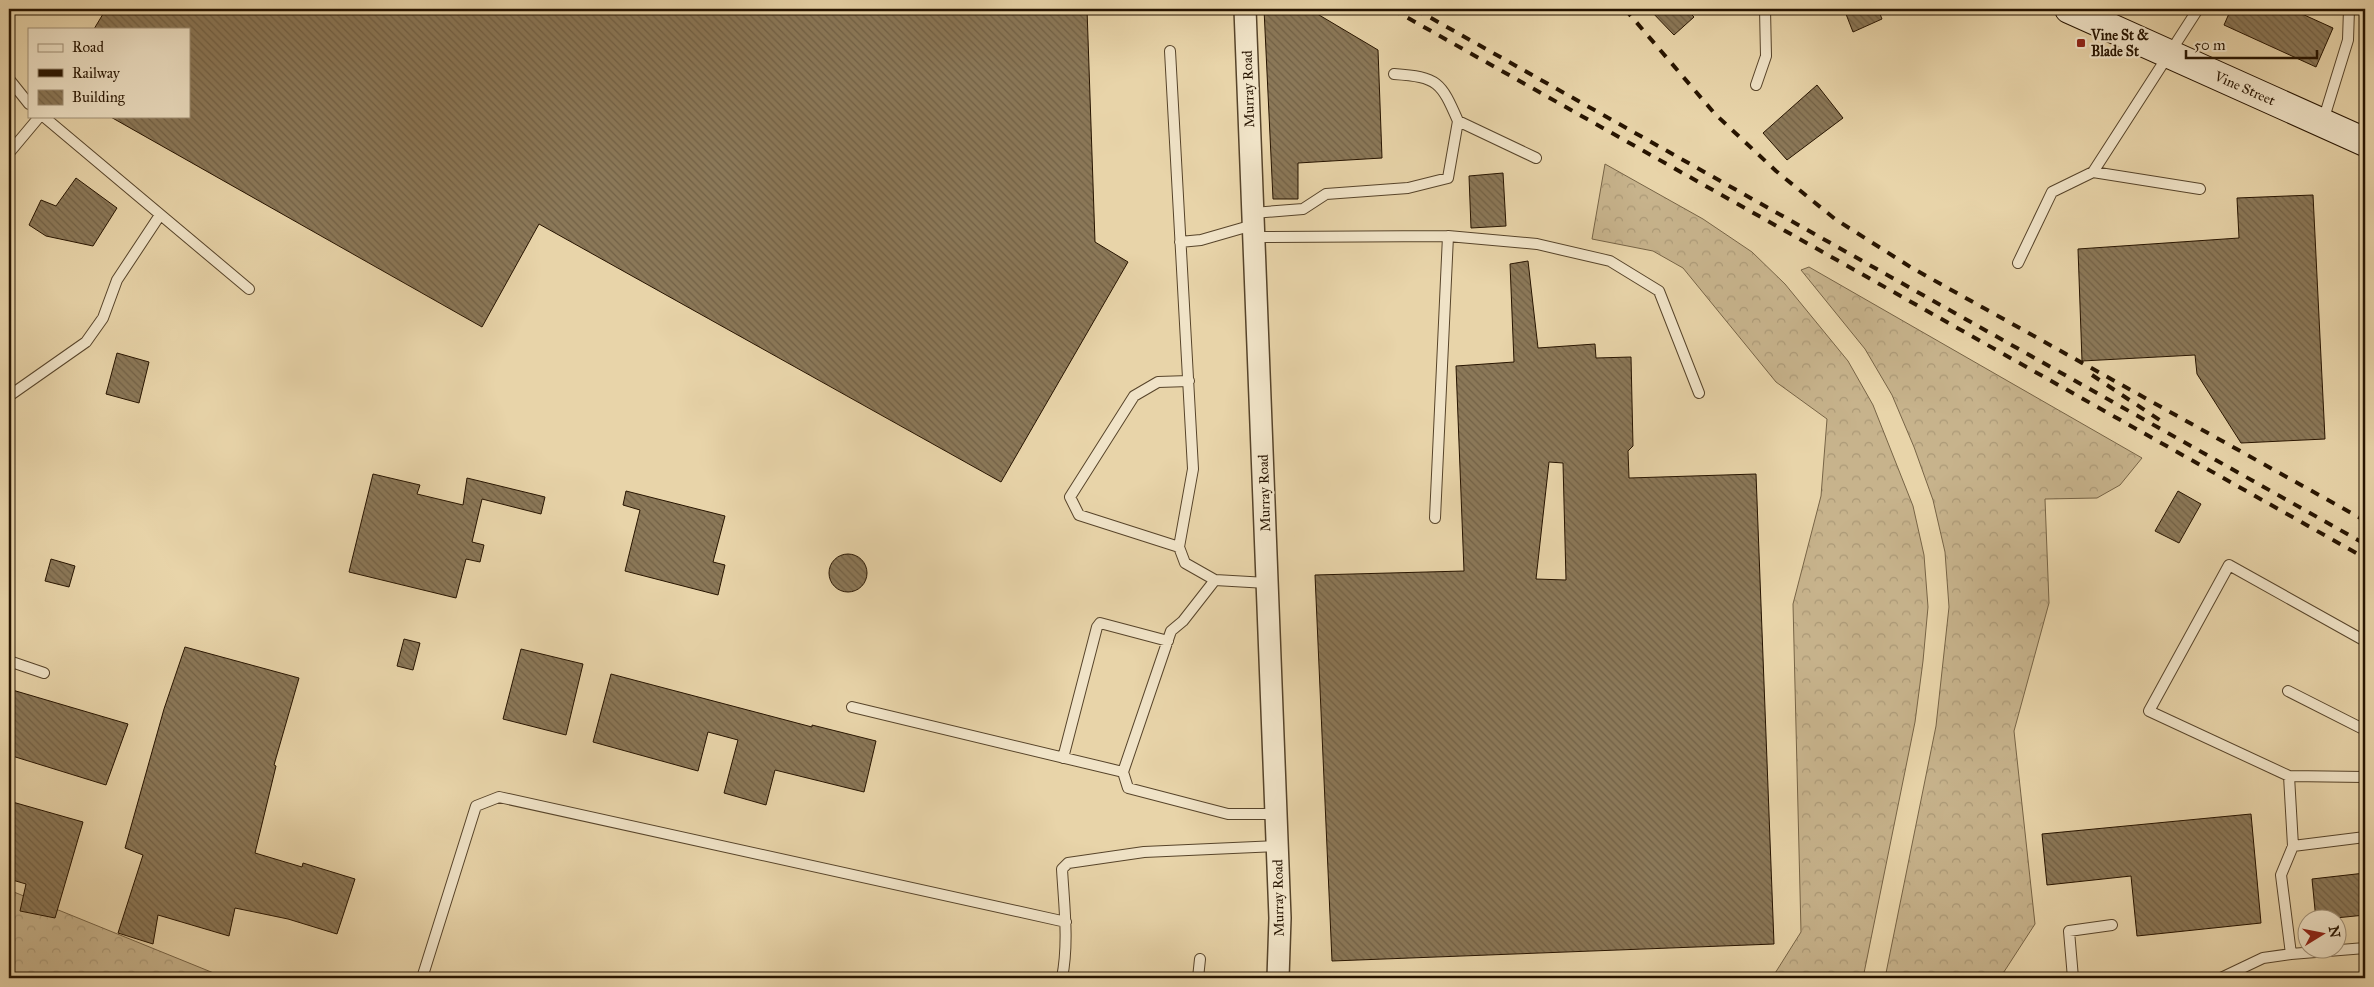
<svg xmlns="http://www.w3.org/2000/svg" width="2374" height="987" viewBox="0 0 2374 987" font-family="'IM FELL Great Primer',serif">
	<defs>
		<pattern id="forest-crowns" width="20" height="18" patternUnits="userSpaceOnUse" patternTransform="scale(1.25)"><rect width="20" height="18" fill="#c7b38c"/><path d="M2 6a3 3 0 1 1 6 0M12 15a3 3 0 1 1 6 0" fill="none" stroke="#ab9977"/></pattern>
		<pattern id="building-back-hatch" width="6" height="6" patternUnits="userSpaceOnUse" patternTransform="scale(1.25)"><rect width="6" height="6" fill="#8b7858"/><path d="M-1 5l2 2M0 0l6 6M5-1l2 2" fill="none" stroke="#726146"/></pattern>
	</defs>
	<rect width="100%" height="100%" fill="#e8d4a9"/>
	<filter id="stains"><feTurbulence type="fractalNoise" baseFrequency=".004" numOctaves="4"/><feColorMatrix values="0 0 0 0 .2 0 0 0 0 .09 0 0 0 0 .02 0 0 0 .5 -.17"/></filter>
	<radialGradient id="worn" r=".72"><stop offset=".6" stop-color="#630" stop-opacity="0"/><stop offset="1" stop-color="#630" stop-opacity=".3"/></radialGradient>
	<path fill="url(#forest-crowns)" stroke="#776446" d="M1605 164 1703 219 1752 252 1785 284 1848 361 1873 405 1913 506 1924 555 1928 607 1923 661 1915 722 1863 978H1772L1801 932 1793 604 1821 496 1827 419 1776 382 1683 268 1653 251 1592 239Z
		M1809 267 2142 458 2120 485 2097 498 2045 499 2049 603 2014 731 2035 924 2000 978H1885L1936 726 1949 607 1945 552 1933 500 1914 447 1892 395 1865 349 1801 270Z
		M9 890 226 978H9Z"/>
	<path fill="url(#building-back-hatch)" stroke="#271400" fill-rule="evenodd" d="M106 9H1087L1095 242 1128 262 1001 482 539 224 482 327 109 116H189V29H94Z
		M1264 9H1309L1378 50 1382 158 1298 163V199H1273Z
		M1649 9H1686L1694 17 1674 35Z
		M1844 9H1878L1882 19 1853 32Z
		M2231 9H2291L2333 28 2316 67 2224 25Z
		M1817 85 1843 118 1787 160 1763 133Z
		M1503 173 1506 226 1471 228 1469 176Z
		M76 178 117 208 93 246 46 236 29 225 41 200 56 206Z
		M2313 195 2325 439 2241 443 2197 374 2195 355 2082 361 2078 249 2239 238 2237 198Z
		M1528 261 1538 348 1595 344 1596 358 1631 357 1633 446 1628 451 1629 478 1756 474 1774 944 1332 961 1315 575 1464 571 1456 366 1514 362 1510 264ZM1549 462 1563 463 1566 580 1536 579Z
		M117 353 149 362 139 403 106 394Z
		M373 474 420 485 417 494 463 505 467 478 545 497 541 514 482 499 472 542 484 545 480 562 466 559 456 598 349 572Z
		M626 491 725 516 713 562 725 565 718 595 625 571 640 510 623 505Z
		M2178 491 2201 504 2179 543 2155 531Z
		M829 573a19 19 0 1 1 38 0a19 19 0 1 1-38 0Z
		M51 559 75 566 69 587 45 581Z
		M404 639 420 643 413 670 397 666Z
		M185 647 299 678 274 765 276 766 255 853 302 867 303 863 355 879 337 934 288 919 235 908 229 936 158 915 153 944 118 933 143 855 125 848 164 709Z
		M521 649 583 664 566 735 503 719Z
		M611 674 812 727V725L876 741 864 792 775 770 766 805 724 793 738 740 708 732 698 771 593 742Z
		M9 689 128 724 106 785 9 755Z
		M9 801 83 822 55 918 20 911 26 884 9 879Z
		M2251 814 2261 923 2137 936 2131 876 2047 885 2042 834Z
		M2365 873V915L2316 920 2312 879Z"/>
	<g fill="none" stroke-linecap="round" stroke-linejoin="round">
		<g stroke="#57442a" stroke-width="12">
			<path id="service" d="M1170 51 1193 469 1179 547 1185 563 1215 580
				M1394 74C1438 77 1441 82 1458 121
				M9 79 29 104
				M1756 85 1766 56 1765 9
				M43 116 249 289
				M2323 121 2348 40 2349 9
				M9 153 40 116
				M2093 172 2200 189
				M1253 213 1303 209 1326 194 1408 188 1448 178 1458 121 1536 158
				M1448 236 1537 244 1610 261 1659 291 1699 393
				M1254 237 1448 236 1435 518
				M1180 242 1201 240 1253 225
				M2018 263 2052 192 2093 172 2198 9
				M9 396 86 342 103 318 117 280 160 215
				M1179 547 1079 515 1070 497 1134 396 1158 382 1189 381
				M1267 583 1215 580 1183 621 1171 631 1123 772 1128 788 1228 814H1276
				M9 661 44 673
				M2288 691 2365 730
				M852 707 1123 772
				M1063 758 1097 627 1100 623 1168 641
				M2289 776 2149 711 2229 565 2365 641
				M2293 846 2289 776 2365 777
				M2291 954 2365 948
				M422 978 476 806 499 797 1066 922
				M1062 978C1069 942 1064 905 1062 869L1068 863 1144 852 1277 846
				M1198 978 1200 959
				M2073 978 2069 931 2112 925
				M2221 978 2263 958 2291 954 2281 875 2293 846 2365 837"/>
		</g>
		<g stroke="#57442a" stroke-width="24">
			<path id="minor" d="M1245 9 1280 918 1278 978"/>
		</g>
		<g stroke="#271400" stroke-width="30">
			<path id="secondary" d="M2069 9 2365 142"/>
		</g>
		<use href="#service" stroke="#f0e3c7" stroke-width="10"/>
		<use href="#minor" stroke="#f0e3c7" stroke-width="21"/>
		<use href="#secondary" stroke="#f0e3c7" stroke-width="28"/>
		<path stroke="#271400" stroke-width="4" stroke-dasharray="9 9" stroke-linecap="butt" d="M1392 9 2365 558
			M1415 9 2365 544
			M1625 9 1715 114 1776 171 1835 219 1912 268 2362 519
			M2092 375 2161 421"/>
	</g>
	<rect fill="#8f2418" stroke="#f0e3c7" stroke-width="2" x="2076" y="38" width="10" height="10" rx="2.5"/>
	<g text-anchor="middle" stroke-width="4.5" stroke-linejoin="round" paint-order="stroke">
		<g font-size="14" font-weight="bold" fill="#271400" stroke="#f0e3c7" text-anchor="start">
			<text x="2091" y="40">Vine St &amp;<tspan x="2091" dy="16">Blade St</tspan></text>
		</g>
		<g font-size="14" fill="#271400" stroke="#f0e3c7">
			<text transform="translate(2245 88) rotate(24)" y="5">Vine Street</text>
			<text transform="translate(1248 89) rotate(-92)" y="5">Murray Road</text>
			<text transform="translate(1264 493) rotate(-92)" y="5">Murray Road</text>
			<text transform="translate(1278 898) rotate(-91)" y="5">Murray Road</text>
		</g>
	</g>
	<rect width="2374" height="987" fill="none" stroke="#e8d4a9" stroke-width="30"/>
	<rect x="10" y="10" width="2354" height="967" fill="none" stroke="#271400" stroke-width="2.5"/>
	<rect x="15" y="15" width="2344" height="957" fill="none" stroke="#271400"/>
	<rect x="28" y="28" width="162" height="90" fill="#f0e3c7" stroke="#a09077"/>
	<rect x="38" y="44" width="25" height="8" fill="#f0e3c7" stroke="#a09077"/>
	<text x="72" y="52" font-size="15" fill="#271400">Road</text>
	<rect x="38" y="69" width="25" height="8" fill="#271400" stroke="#a09077"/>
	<text x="72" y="78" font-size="15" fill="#271400">Railway</text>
	<rect x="38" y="90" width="25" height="15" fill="url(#building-back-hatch)" stroke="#a09077"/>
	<text x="72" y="102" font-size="15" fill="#271400">Building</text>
	<g transform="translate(2322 934) rotate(80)"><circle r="24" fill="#f0e3c7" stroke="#a09077"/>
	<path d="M0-4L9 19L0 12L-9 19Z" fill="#8f2418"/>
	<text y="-8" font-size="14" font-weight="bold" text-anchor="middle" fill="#271400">N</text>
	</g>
	<path d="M2186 50v8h131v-8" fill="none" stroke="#271400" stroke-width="2.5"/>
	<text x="2194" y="50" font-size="15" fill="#271400" stroke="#f0e3c7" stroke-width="4" paint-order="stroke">50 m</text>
	<rect width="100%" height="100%" filter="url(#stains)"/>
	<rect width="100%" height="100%" fill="url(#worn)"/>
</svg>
